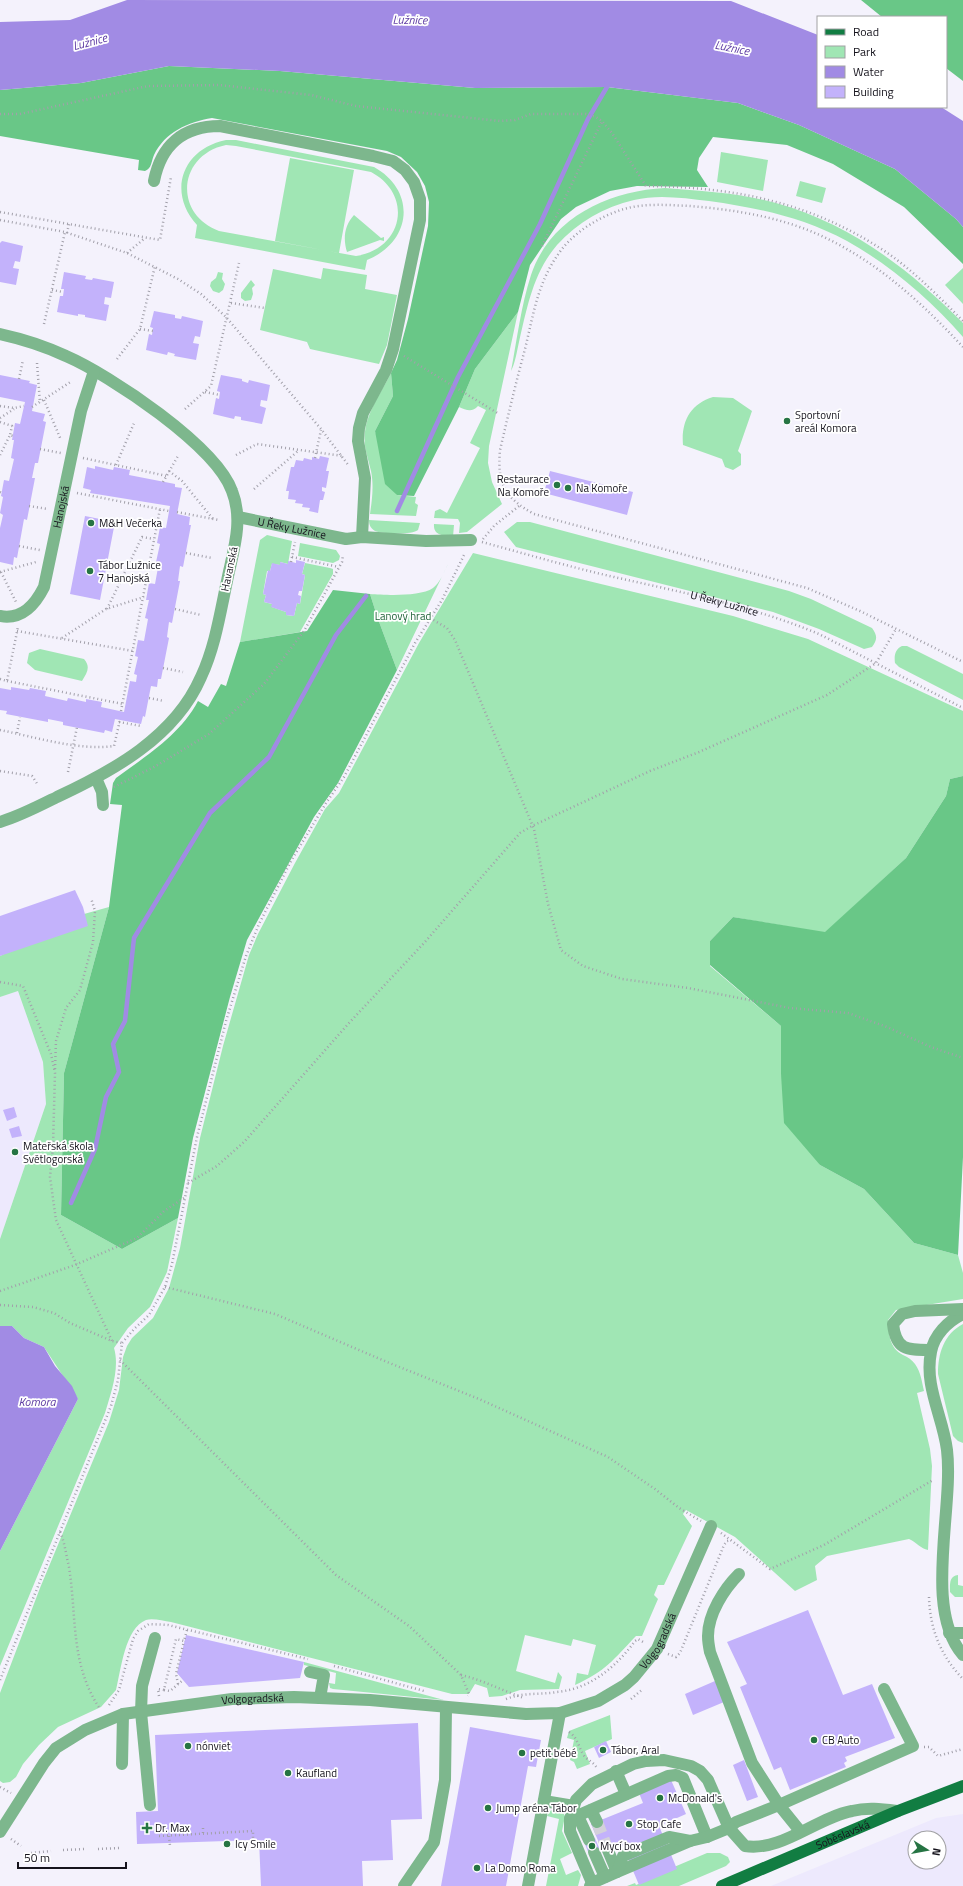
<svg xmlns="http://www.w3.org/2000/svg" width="963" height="1886" viewBox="0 0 963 1886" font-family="'Titillium Web',sans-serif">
	<rect width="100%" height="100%" fill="#f4f2fc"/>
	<path fill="#ede9fd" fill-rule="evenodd" d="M18 991 43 1062 46 1104 0 1239V997Z
		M963 1814V1886H771L936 1818ZM915 1838H939V1862H915Z"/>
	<path fill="#a0e6b4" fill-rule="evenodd" d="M226 140H236L374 167C417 191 412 242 367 260L365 270 195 238 197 225C167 192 182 149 226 140ZM226 145 236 146 371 172C414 195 403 249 356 256L219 231C173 214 178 155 226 145Z
		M721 152 768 160 763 191 717 182Z
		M290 158 354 170 339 253 275 241Z
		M800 181 826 188 822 203 796 196Z
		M665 188C702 191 740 193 776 203 851 224 909 269 963 323V337C931 300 890 265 847 241 802 217 758 208 709 201 684 198 658 194 634 200 604 207 578 222 557 245 533 273 527 308 519 342 517 351 515 364 511 371 517 339 521 306 531 275 550 218 608 191 665 188Z
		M354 215 381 238 384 237V241L380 240 347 252C343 239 344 226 354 215Z
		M323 268 367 275 365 289 397 295 387 345 379 364 310 349 307 342 260 330 273 269 321 279Z
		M963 268V304L945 285Z
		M218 272 223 273 222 279 225 284 223 290 219 293 213 291 210 286 211 282 216 278Z
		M251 280 255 285 252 288 253 294 251 300 245 301 241 298V293Z
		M518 312 489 446 488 463 492 482 502 504 467 532 459 533 460 523 458 519 434 518 435 511 440 509 447 513 480 448 470 443 486 410 478 406C472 413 466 410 459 407L475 369Z
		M391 373 393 396 375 431 397 495 416 497 415 503 418 505 416 516 370 514C372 500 374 486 371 471 368 458 363 446 365 432 367 412 382 391 391 373Z
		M713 397 733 398 752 411 738 451 741 454V465L733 470 725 467 722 459 683 445C681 422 690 404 713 397Z
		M369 520 420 523 418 530C413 535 381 534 375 531 370 528 369 524 369 520Z
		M517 522H530L789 591 811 599 872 628C878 636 877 640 872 647L864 649 819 629 773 612 516 547 504 532Z
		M434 524 454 525 453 537C444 535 433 536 434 524Z
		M267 535 292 541 288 564 280 562V565L272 564 270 571H267L263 594 266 595 264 602 272 604V607L286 612V615L294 616 297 603 300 604 305 575 302 574 305 563 330 568 333 569V574L300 632 240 642 260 540Z
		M300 543 336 550 340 556 339 560 333 563 298 556Z
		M473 553 733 616 808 639 963 711V776L950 779 946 796 906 858 825 933 733 917 710 941V966L781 1026V1074L820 1165 864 1189 914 1243 958 1255 963 1273V1299L896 1310 888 1320C889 1334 889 1348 903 1355 908 1357 912 1360 915 1364 921 1372 922 1383 924 1391L917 1393 930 1449 932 1466 928 1550C921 1549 916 1542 909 1539L827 1556 815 1566 817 1580 795 1591 735 1537 686 1510 683 1514 692 1526 664 1585H658L654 1595 658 1599 642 1636H636C613 1660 606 1671 575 1685L577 1673 588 1675 596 1645 573 1639 571 1646 525 1635 516 1671 555 1683 558 1672 562 1677 559 1689 520 1690 502 1696 489 1697 487 1688 475 1684 469 1694H452L171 1622C163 1621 153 1618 146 1620 125 1628 121 1670 116 1690L101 1707 58 1727 39 1745 23 1764 16 1777 10 1782 3 1783 0 1781V1693L40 1588 109 1422 119 1390 123 1357 127 1346 132 1338 153 1318 169 1288 180 1248 200 1138 223 1046 249 955 258 934 295 863 325 809 339 793 419 643Z
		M448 564 397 670 378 619 370 594C385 595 420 597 433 588 440 583 444 572 448 564Z
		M902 646H907L963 674V700L899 667 895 663C894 656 895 649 902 646Z
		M40 649 84 659C91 667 87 673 82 681L35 670 27 663 29 653Z
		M109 907 64 1073 61 1215 122 1249 178 1218 167 1272 150 1307 128 1328 114 1348C120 1368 111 1393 105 1413L0 1666V1551L78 1399 44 1347 24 1338 12 1326H0V1239L46 1104 43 1062 18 991 0 997V956L84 914Z
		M963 1324V1443L958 1441 953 1436 938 1374C938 1353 944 1334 963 1324Z
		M958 1575V1585L963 1586V1597H955L950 1592C950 1584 949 1576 958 1575Z
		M304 1662 444 1700 333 1689 330 1688 329 1683 335 1684 336 1673 304 1665Z
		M610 1715 612 1739 585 1751 590 1764 577 1769 574 1762 570 1760 574 1740 567 1738 569 1731Z
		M555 1809 562 1811 565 1816 562 1831 572 1853 560 1859 566 1875 578 1870 581 1875 578 1886H546L559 1819 547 1816 550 1811Z
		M707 1853H720L728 1857 730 1862 726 1866 679 1886H627L635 1883 636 1885 674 1869V1867Z"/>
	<path fill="#69c787" d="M861 0H963V81L946 68V17H882Z
		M169 66 280 71 475 88 607 87 738 103 799 125 895 169 956 219 963 227V264L904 207 833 164 787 145 713 137 699 158 697 170 708 187 637 186 610 191 576 207 561 219 530 265 518 312 475 369 459 407 414 496 397 495 385 484 375 431 393 396 391 373 397 360 408 319 428 226 429 202 425 186 417 172 401 157 387 151 212 118C188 122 165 132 154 155 151 162 152 168 145 171L138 170 139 160 0 136V90L81 83Z
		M333 590 370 594 378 619 397 670 338 783 314 817 247 940 230 997 193 1138 178 1218 122 1249 61 1215 64 1073 109 907 122 805 110 804 113 783 116 778C146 756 180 735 198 701L208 707 221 684 226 686 240 642 307 631Z
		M963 776V1157L958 1255 914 1243 864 1189 820 1165 784 1123 781 1074V1026L710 965V941L733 917 825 932 906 858 946 796 950 779Z"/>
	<path fill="#a18be4" d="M127 0 731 1 818 35V107H941L963 121V227L956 219 895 169 799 125 738 103 607 87 475 88 280 71 169 66 81 83 0 90V22L70 20Z
		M0 1326H12L24 1338 44 1347 55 1366 72 1386 78 1399 0 1551Z"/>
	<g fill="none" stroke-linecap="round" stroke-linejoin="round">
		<path stroke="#a18be4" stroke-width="4.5" d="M397 511 458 377 540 224 588 119 607 87V82
			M71 1203 95 1149 106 1097 119 1072 113 1044 125 1021 134 938 210 813 269 757 336 635 366 596"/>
	</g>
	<path fill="#c3b2fb" d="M2 241 23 246 20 262 15 261 13 268 19 269 16 285 0 282V243Z
		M64 272 86 276 85 279 92 280 93 278 114 282 111 298 105 297 104 304 109 305 106 321 85 317V315L78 314V316L57 312 60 296H63L64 289H61Z
		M154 311 175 315V318L181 319 182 316 203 321 200 337 195 336 193 343 199 344 196 360 174 356 175 354 168 352 167 355 146 350 149 334 152 335 153 328 150 327Z
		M0 375 30 381 29 383 37 385 32 411 45 414 43 421 46 422 38 463H35L32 478H35L27 520 24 519 17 558 14 557 13 565 0 562V528L3 515 0 513 3 497 1 496 4 480 9 481 14 459 11 458 14 440H12L15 423 20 424 25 402 0 397Z
		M221 375 242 379V381L248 383 249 380 270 385 267 401 261 400 260 406 266 408 262 424 241 420V417L235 416 234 419 213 414 216 398 219 399 220 392 217 391Z
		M320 456 329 458 326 471H329L326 488 322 487V491L325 492 323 500H320L318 513 309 511 310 508 302 507 303 504 295 503 296 500 288 499 289 491H286L291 467H294L296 460 303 461 304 458 312 460V457L319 459Z
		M95 466 113 470 114 467 130 470 129 475 175 484V487L182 488 177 514 190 517 189 525H191L183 567 180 566 178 581H180L172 623 169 622 167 637 169 638 161 679H158L157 687 151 686 145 717 143 716 141 724 115 719 112 732 105 730 104 733 63 725V722L48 719V722L6 714 7 711 0 710V688L11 690V687L29 690 30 688 46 691 45 696 67 701 68 698 86 702V699L102 702 101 707 124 712 130 681 136 682 137 675 134 674 138 657 135 656 138 640 144 641 148 619 145 618 149 600H146L149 583 155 584 159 562H156L160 544 157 543 160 527 166 528 170 506 90 493 91 490 83 488 87 467 95 469Z
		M550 471 633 492 627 515 544 493Z
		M85 516 115 522 100 600 70 594Z
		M296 560 305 562 302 574 305 575 302 591H299L298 595 301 596 300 604 297 603 294 616 286 615V612L271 607 272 604 264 602 266 595 263 594 268 570 270 571 272 563 280 565V562L288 564V561L296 563Z
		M75 890 83 907 88 926 0 956V916Z
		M14 1107 17 1117 7 1121 3 1110Z
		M19 1126 22 1136 12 1138 9 1129Z
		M808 1610 843 1695 872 1684 895 1738 845 1757 847 1761 844 1763 846 1767 790 1790 781 1767 774 1770 740 1687 747 1684 727 1642Z
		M186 1635 304 1662 300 1678 189 1687 177 1673Z
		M715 1681 724 1702 693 1715 685 1694Z
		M418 1723 422 1819 391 1820 393 1860 362 1861 363 1886H261L259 1840 137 1844 136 1812 158 1811 155 1735Z
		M470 1727 541 1740 536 1767 528 1766 506 1886H441Z
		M606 1741 611 1752 599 1758 594 1747Z
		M744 1760 758 1797 747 1801 733 1765Z
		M671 1780 686 1814 659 1826 677 1869 639 1885 621 1842 602 1850 591 1824 643 1803 639 1793Z
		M595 1838 600 1850 589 1854 584 1842Z"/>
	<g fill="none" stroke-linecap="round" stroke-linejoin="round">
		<path stroke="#d3d1da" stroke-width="12" stroke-dasharray="12 6" stroke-linecap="butt" d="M597 1822 607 1848"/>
		<g stroke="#a2a0aa" stroke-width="2.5" stroke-dasharray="1 3" stroke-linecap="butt">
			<path d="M0 114H20L148 86 219 85 311 95 356 106 500 121 515 120 531 114H586L596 117 602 121 612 133 646 186C734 187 811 202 886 252 914 271 939 297 963 321"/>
			<path d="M0 212 160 240 171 177"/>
			<path d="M0 220 65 232 127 253 178 279 201 294 226 317 321 429 349 466"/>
			<path d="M67 233 69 224"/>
			<path d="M542 246 602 121"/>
			<path d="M127 253 145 238"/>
			<path d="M52 290 63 292"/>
			<path d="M231 303 265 308"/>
			<path d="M44 324 65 232"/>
			<path d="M140 329 153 331"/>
			<path d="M963 347C924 305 882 266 830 240 787 218 738 210 690 206 668 205 645 203 624 209 601 216 577 230 562 249 538 280 534 312 525 349 516 382 508 416 500 450 497 484 505 498 534 514L807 588 860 611 963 662"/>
			<path d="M404 356 499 414"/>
			<path d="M117 359 140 329 155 266"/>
			<path d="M37 363 40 403"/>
			<path d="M19 379 23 360"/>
			<path d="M205 392 220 395"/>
			<path d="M44 400 61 440"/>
			<path d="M0 406 14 408 24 406"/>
			<path d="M32 407 72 381"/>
			<path d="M185 409 211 386 239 263"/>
			<path d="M0 418 14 409"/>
			<path d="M0 422 12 426 10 435"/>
			<path d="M40 449 61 453"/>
			<path d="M0 455 10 435 13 436"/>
			<path d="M236 455 257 444 343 456"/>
			<path d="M83 458 167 476"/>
			<path d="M315 458 321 430"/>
			<path d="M116 465 135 421"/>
			<path d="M169 471 182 481 213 519"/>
			<path d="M163 482 178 456"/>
			<path d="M254 489 298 451"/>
			<path d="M0 492 2 493"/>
			<path d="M77 493 169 511"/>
			<path d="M29 506 48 509"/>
			<path d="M177 512 219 520"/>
			<path d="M483 539 494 526 519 506"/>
			<path id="s1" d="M482 542C526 554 570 567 614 577 681 592 755 607 819 634L963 708"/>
			<path d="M19 546 40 550"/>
			<path d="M186 553 212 558"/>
			<path d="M292 557 339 567"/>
			<path d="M291 562 295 542"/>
			<path d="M0 572 36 562"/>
			<path d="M1 572 16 602"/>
			<path d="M107 609 142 537 154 539"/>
			<path d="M175 609 201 615"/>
			<path d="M430 618 447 628 455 640 534 829 548 904 561 950 583 966 622 979 688 988 790 1008 848 1013 887 1027 931 1047 963 1058"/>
			<path d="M17 631 133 651"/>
			<path d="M62 638 106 609 144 597"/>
			<path d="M163 668 183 672"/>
			<path d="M0 679 7 681 18 627"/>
			<path d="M7 681 123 704"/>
			<path d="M149 698 164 701"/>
			<path d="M121 711 160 509"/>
			<path d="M119 722 141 726"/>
			<path d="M0 730C35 737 79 751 114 746L120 720"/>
			<path d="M17 733 20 717"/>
			<path d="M0 771 32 776 38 785"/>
			<path d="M68 772 77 727"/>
			<path d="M114 787 156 766 209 734 264 684 304 631 342 562 343 555"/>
			<path d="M0 982 23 986 51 1054 55 1073 53 1146 50 1177 56 1220 112 1341"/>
			<path d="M55 1069 56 1041 66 1008 80 990 93 942 95 911 91 898"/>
			<path d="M188 1183 217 1166 244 1142 349 1023 424 943 520 833 532 826 650 771 699 752 827 695 876 663 896 629"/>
			<path d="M165 1287 275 1314 387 1362 479 1399 608 1457 655 1489 679 1508 701 1521"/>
			<path d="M0 1291 75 1265 137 1238 164 1211 184 1198"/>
			<path d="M0 1305 33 1307 54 1313 70 1323 112 1341 122 1343"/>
			<path d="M120 1360 336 1575 409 1626 461 1675 469 1694 468 1696"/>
			<path d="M60 1532C65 1543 66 1555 69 1567 77 1618 70 1664 100 1709"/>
			<path d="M721 1533 770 1569 824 1545 933 1480"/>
			<path d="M929 1597C930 1630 941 1656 963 1679"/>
			<path d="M668 1654 676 1657 680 1653 724 1545 727 1541 731 1540"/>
			<path d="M334 1666 424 1691"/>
			<path d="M461 1675C483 1680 503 1691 524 1698"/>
			<path d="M0 1680 111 1406 118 1380 122 1343 135 1328 149 1315 165 1287 172 1264 197 1137 226 1021 246 956 259 924 291 861 326 803 344 777 415 643 442 600 465 553"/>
			<path d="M178 1684 176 1674 184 1641"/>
			<path d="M164 1690 170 1691 183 1680"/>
			<path d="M159 1696 158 1689 164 1690 176 1639 184 1641 187 1630"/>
			<path d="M506 1699C524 1692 539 1695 557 1692 590 1689 616 1667 635 1641L638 1639 645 1643"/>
			<path d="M631 1699 643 1689"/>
			<path d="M109 1705 119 1690 133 1639 138 1631 149 1624 168 1625 308 1659"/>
			<path d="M569 1732C578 1738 578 1746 583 1754 586 1760 593 1761 597 1768"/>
			<path d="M924 1747H929L938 1756 963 1749"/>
			<path d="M0 1787 11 1793"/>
			<path d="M674 1820 675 1821"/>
			<path d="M203 1828V1833"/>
			<path d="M159 1836 253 1831V1840"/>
			<path d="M169 1836 170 1846"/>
			<path d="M11 1839 21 1846"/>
			<path d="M98 1849 119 1848"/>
			<path d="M63 1850 85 1849"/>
			<path d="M31 1853 51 1851"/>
		</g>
		<g stroke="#7db78d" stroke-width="12">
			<path d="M154 181C161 145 183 126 220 126L373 156 393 161 405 170 414 182 420 199V220L393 349 386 370 363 413 359 428 358 441 365 478 362 537"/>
			<path d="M0 334C23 339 45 346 66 356 110 375 216 446 232 491 244 521 233 551 227 581 220 614 215 647 201 677 175 737 113 771 57 797 39 806 20 816 0 822"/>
			<path id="s2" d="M238 517 346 539 362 537 426 541 471 540"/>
			<path id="s3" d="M0 616C22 620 35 605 44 587L81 411 94 371"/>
			<path d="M96 778 102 792 103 805"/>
			<path d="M963 1314C948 1321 934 1335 931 1352 924 1386 943 1417 947 1450 954 1509 923 1609 963 1655"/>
			<path d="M931 1350C908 1350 896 1351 893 1324L902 1314 915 1311 963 1309"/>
			<path d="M739 1574C724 1589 708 1614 708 1636 708 1641 709 1647 710 1652L752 1763 779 1805 800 1831"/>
			<path d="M949 1633H963"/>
			<path d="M310 1672 324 1675 320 1698"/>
			<path d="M122 1764 123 1714"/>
			<path d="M616 1771 626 1794"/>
			<path d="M544 1801 574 1806"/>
			<path d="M150 1805 141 1712 142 1686 155 1638"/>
			<path d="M591 1810 597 1822"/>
			<path d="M578 1816 589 1840"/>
			<path d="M570 1819 668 1776 676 1775 683 1778 707 1837"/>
			<path id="s4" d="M0 1832 44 1763 56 1748 85 1730 123 1714 232 1699 294 1697 370 1700 526 1714 560 1713 598 1701 625 1685 634 1677 657 1649 711 1526"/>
			<path d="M607 1848 617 1872 690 1841"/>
			<path d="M594 1852 605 1877"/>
			<path d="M592 1883 570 1831V1819L576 1800 592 1784 633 1764 646 1761 664 1760 691 1766 700 1771 708 1780 729 1828 736 1822 779 1805 913 1746 884 1689"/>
			<path d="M404 1886 434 1842 445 1780 446 1708"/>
			<path d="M528 1886 560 1713"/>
			<path d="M590 1886 592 1883 617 1872 623 1856 669 1837 690 1841 707 1837 729 1828 745 1846C781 1852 816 1818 852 1811 867 1807 882 1809 898 1811"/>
		</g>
		<path stroke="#117d42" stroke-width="12" id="s5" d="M722 1886 898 1811 963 1786"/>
	</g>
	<g fill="#267443" stroke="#fff" stroke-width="1.5">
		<circle cx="787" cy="421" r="4"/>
		<circle cx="557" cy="485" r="4"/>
		<circle cx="568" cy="488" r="4"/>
		<circle cx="91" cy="523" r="4"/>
		<circle cx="90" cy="571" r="4"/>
		<circle cx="15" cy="1152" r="4"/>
		<circle cx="814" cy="1740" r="4"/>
		<circle cx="188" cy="1746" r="4"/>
		<circle cx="603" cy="1750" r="4"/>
		<circle cx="522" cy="1753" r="4"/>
		<circle cx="288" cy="1773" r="4"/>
		<circle cx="660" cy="1798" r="4"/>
		<circle cx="488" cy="1808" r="4"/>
		<circle cx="629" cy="1824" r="4"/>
		<path d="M145 1822h4v4h4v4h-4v4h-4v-4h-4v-4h4z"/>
		<circle cx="227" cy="1844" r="4"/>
		<circle cx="592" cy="1846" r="4"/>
		<circle cx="477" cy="1868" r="4"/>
	</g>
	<g text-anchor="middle" stroke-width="3.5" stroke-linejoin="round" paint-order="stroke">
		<g font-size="11" fill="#15131c" stroke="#fff" text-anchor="start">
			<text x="795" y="419">Sportovní<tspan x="795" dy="13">areál Komora</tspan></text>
			<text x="549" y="483" text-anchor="end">Restaurace<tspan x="549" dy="13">Na Komoře</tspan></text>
			<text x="576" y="492">Na Komoře</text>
			<text x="99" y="527">M&amp;H Večerka</text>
			<text x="98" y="569">Tábor Lužnice<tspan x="98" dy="13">7 Hanojská</tspan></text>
			<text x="23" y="1150">Mateřská škola<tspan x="23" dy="13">Světlogorská</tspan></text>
			<text x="822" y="1744">CB Auto</text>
			<text x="196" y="1750">nónviet</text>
			<text x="611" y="1754">Tábor, Aral</text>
			<text x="530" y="1757">petit bébé</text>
			<text x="296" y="1777">Kaufland</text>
			<text x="668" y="1802">McDonald's</text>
			<text x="496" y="1812">Jump aréna Tábor</text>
			<text x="637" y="1828">Stop Cafe</text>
			<text x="155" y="1832">Dr. Max</text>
			<text x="235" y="1848">Icy Smile</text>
			<text x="600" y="1850">Mycí box</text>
			<text x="485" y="1872">La Domo Roma</text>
		</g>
		<g font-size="11" fill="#15131c" stroke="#fff">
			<text dy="4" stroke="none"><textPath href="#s3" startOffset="139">Hanojská</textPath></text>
			<text dy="4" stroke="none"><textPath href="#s2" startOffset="55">U Řeky Lužnice</textPath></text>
			<text transform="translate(229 569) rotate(-78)" y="4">Havanská</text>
			<text dy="4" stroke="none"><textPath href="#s1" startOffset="250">U Řeky Lužnice</textPath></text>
			<text dy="4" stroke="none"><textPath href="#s4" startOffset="742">Volgogradská</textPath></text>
			<text dy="4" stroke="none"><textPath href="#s4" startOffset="307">Volgogradská</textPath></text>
			<text dy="4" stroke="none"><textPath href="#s5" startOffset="131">Soběslavská</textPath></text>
		</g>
		<g font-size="11" fill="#21643a" stroke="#fff">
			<text x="403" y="620">Lanový hrad</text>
		</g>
		<g font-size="12" font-style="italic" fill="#5f3da4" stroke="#fff">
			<text transform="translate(410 20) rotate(1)" y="4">Lužnice</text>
			<text transform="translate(90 42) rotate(-15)" y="4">Lužnice</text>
			<text transform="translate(732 48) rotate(11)" y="4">Lužnice</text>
			<text x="37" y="1406">Komora</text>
		</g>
	</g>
	<rect x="817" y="16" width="130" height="92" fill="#ffffff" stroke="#a1a1a4"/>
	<rect x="825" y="29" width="20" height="6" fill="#117d42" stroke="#a1a1a4"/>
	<text x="853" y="36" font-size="12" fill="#15131c">Road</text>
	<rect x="825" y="46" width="20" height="12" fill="#a0e6b4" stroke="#a1a1a4"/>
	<text x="853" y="56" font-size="12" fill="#15131c">Park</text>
	<rect x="825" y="66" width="20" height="12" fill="#a18be4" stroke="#a1a1a4"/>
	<text x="853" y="76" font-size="12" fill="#15131c">Water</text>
	<rect x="825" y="86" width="20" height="12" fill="#c3b2fb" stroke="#a1a1a4"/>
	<text x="853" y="96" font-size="12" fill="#15131c">Building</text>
	<g transform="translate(927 1850) rotate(101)"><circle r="19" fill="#ffffff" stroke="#a1a1a4"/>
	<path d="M0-3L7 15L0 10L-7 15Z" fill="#267443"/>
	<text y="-6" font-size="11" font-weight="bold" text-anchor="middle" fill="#15131c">N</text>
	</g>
	<path d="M18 1862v6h108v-6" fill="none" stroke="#15131c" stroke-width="2"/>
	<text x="24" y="1862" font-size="12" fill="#15131c" stroke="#ffffff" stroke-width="3" paint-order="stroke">50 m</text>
</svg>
